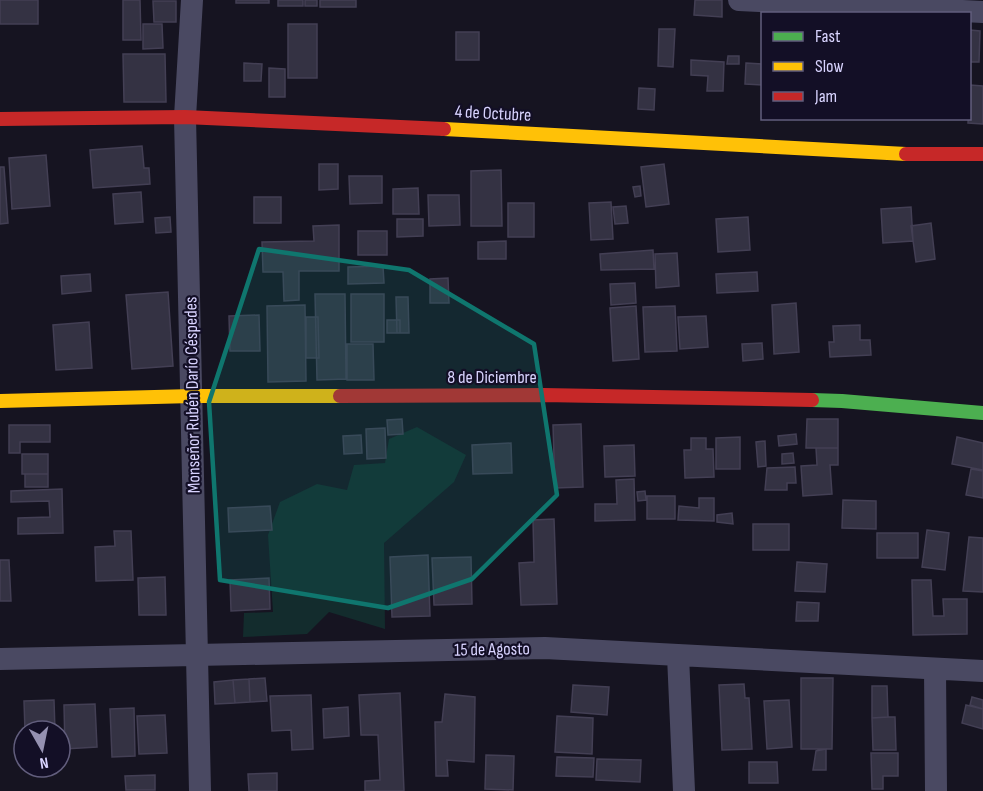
<svg xmlns="http://www.w3.org/2000/svg" width="983" height="791" viewBox="0 0 983 791" font-family="'Sofia Sans Condensed',sans-serif">
	<rect width="100%" height="100%" fill="#161421"/>
	<path fill="#132c2d" d="M417 427 466 455 454 482 384 543 385 629 329 612 307 634 243 637 244 613 273 612 268 535 280 502 317 484 347 490 354 465 385 463 389 439Z"/>
	<path fill="#343243" stroke="#433f54" stroke-width="1.5" d="M0 0H38V24H0Z
		M123 0H140L141 40H123Z
		M236 0H269V3H236Z
		M278 0H303V6H278Z
		M305 0H317V6H305Z
		M320 0H356V7H320Z
		M695 0H722V17L694 15Z
		M153 1H176V22H154Z
		M143 24H162L163 48 143 49Z
		M288 24H317V78H288Z
		M659 29H675L673 67 658 66Z
		M970 30 980 31 979 62H970Z
		M456 32H479V60H456Z
		M123 54H165L166 102H124Z
		M728 56H739V64H727Z
		M691 60 724 62 723 91H707L708 76 691 75Z
		M244 63 262 64 261 81H244Z
		M746 63 762 64V85L745 84Z
		M269 68 285 69V97H269Z
		M970 85 983 86V124L968 123Z
		M639 88 655 89 654 110 638 109Z
		M142 146 144 168H149L150 184 93 188 90 150Z
		M46 155 50 206 12 209 9 158Z
		M319 164H338V189L319 190Z
		M664 164 669 204 646 207 641 167Z
		M0 167H4L8 223 0 224Z
		M501 170 502 226H471V171Z
		M349 176H382V203L350 204Z
		M640 186 641 196 635 197 633 187Z
		M418 188 419 214H393V189Z
		M141 192 143 222 115 224 113 194Z
		M428 195H459L460 225 429 226Z
		M254 197H281V223H254Z
		M611 202 613 239 591 240 589 203Z
		M508 203H534V237H508Z
		M626 206 628 223 615 224 613 207Z
		M911 207 913 241 883 243 881 209Z
		M170 217 171 232 156 233 155 218Z
		M748 217 750 250 718 252 716 219Z
		M397 219H423V236L397 237Z
		M931 223 935 259 916 262 911 226Z
		M339 225V271H299V300L284 301 283 272H263L262 242 314 241 313 226Z
		M358 231H387V255H358Z
		M506 241V259H478V242Z
		M653 250 654 269 601 270 600 254Z
		M677 253 679 286 656 288 655 254Z
		M383 266 384 283 348 284V267Z
		M757 272 758 291 717 293 716 274Z
		M90 274 91 291 62 294 61 276Z
		M448 278 449 303H430V279Z
		M635 283 636 303 611 305 610 284Z
		M168 292 173 366 132 369 126 295Z
		M315 294H345L346 379 317 380Z
		M351 294H384V342H351Z
		M396 297H408L409 333H397Z
		M796 303 799 352 774 354 772 305Z
		M305 305 306 381 268 382 267 306Z
		M636 306 639 359 613 361 610 308Z
		M675 306 677 351 645 352 643 307Z
		M259 315 260 351H230L229 316Z
		M706 316 708 347 680 349 678 317Z
		M306 317H318L319 358H306Z
		M387 320H400V333H387Z
		M89 322 92 368 56 370 53 325Z
		M860 325V340H870L871 355 830 357 829 342H834L833 326Z
		M762 343 763 359 743 361 742 344Z
		M347 344H373L374 380H347Z
		M402 419 403 434 388 435 387 420Z
		M807 419H838V448H806Z
		M581 424 583 487 555 488 553 425Z
		M9 425H50V442H20V453H9Z
		M385 428 386 458 367 459 366 429Z
		M796 434 797 444 779 446 778 436Z
		M361 435 362 453 344 454 343 436Z
		M740 437V469H716V438Z
		M957 437 983 443V470L952 464Z
		M691 438H706V449H713L714 477 685 478 684 450H691Z
		M765 441 766 466 758 467 756 442Z
		M511 443 512 473 473 474 472 445Z
		M634 445 635 476 605 477 604 446Z
		M816 448H838V465H830L832 494 803 496 801 466 817 465Z
		M793 453 794 463 782 464V454Z
		M22 454H48V474H22Z
		M795 467 796 483H787V490H765L767 468Z
		M971 469 983 471V498L966 495Z
		M25 474H48V487H25Z
		M634 479 635 520 595 521V504H617L616 480Z
		M62 489 63 533 18 534V518L50 517 49 501 11 502V491Z
		M645 491 646 500 638 501 637 492Z
		M647 496H675V519H647Z
		M699 498H714V521L678 520 679 506 699 508Z
		M843 500 876 501V529L842 528Z
		M270 506 272 530 229 532 228 508Z
		M732 513 733 524 717 522V515Z
		M554 519 557 604 521 605 519 563 534 562 533 520Z
		M753 524H789V550H753Z
		M927 530 949 533 945 570 922 567Z
		M114 531H131L133 580 96 581 95 547 115 546Z
		M877 533H918V558H877Z
		M969 537 983 538V592L963 591Z
		M428 555 430 616 392 617 390 557Z
		M471 557 472 604 434 605 432 558Z
		M0 560H9L11 601H0Z
		M797 562 827 564 825 592 795 591Z
		M165 577 166 615H139L138 578Z
		M269 578 270 609 231 611 230 580Z
		M912 580H931L933 616H944L943 599H967V634L913 635Z
		M797 602 819 603 818 621H796Z
		M265 678 267 701 250 702 249 679Z
		M801 678H833L832 749H801Z
		M249 679 250 702 235 703 233 680Z
		M233 680 235 703 215 704 214 682Z
		M744 684 745 698H749L752 749 722 750 719 685Z
		M573 685 609 687 607 715 571 712Z
		M872 686H887L888 717 872 718Z
		M400 693 404 791H365V781L380 780 378 735H361L359 695Z
		M445 694 475 697 474 762 447 760 448 776H436L435 722H442Z
		M311 695 313 749 292 750 291 730 272 731 270 696Z
		M972 697 983 700V709L970 705Z
		M54 700 55 731H25L24 701Z
		M789 700 792 747 767 749 764 701Z
		M95 704 97 747 65 749 64 705Z
		M966 705 983 709V729L962 723Z
		M348 707 349 736 324 738 323 709Z
		M134 708 135 756 112 757 110 709Z
		M165 715 167 753 139 754 137 716Z
		M557 716 593 718 592 754 555 752Z
		M888 717H895L896 750H873L872 718Z
		M826 749V770H813L816 751Z
		M871 753H898V776H883V789H872Z
		M486 755 514 756 513 790 485 789Z
		M557 757 594 758 593 777 556 776Z
		M597 759 641 760 640 782 596 780Z
		M749 762H777L778 783H749Z
		M277 773V791H249L248 774Z
		M155 775V790H126L125 776Z"/>
	<g fill="none" stroke-linecap="round" stroke-linejoin="round">
		<path stroke="#4a4962" stroke-width="22" d="M192 0 185 117 200 791
			M739 0 983 12
			M678 656 684 791
			M0 659 545 648 983 671
			M935 669 936 791"/>
		<path stroke="#4caf50" stroke-width="14" d="M812 400 842 401 983 413"/>
		<path stroke="#ffc107" stroke-width="14" d="M444 129 906 154
			M0 401 193 396H340"/>
		<path stroke="#c62828" stroke-width="14" d="M0 119 185 117 444 129
			M906 154H983
			M340 396 543 395 812 400"/>
	</g>
	<path fill="#0f766e" fill-opacity="0.2" stroke="#0f766e" stroke-width="4.5" stroke-linejoin="round" d="M259 249 409 270 534 344 557 495 472 579 388 608 220 580 209 402Z"/>
	<g text-anchor="middle" stroke-width="4.5" stroke-linejoin="round" paint-order="stroke">
		<g font-size="18" fill="#d9d4ff" stroke="#130f26">
			<text transform="translate(493 113) rotate(3)" y="6">4 de Octubre</text>
			<text x="492" y="383">8 de Diciembre</text>
			<text transform="translate(192 395) rotate(-91)" y="6">Monseñor Rubén Darío Céspedes</text>
			<text transform="translate(492 649) rotate(-1)" y="6">15 de Agosto</text>
		</g>
	</g>
	<rect x="761" y="12" width="210" height="108" fill="#130f26" stroke="#625e7d" stroke-width="1.5"/>
	<rect x="773" y="32" width="30" height="9" fill="#4caf50" stroke="#625e7d" stroke-width="1.5"/>
	<text x="815" y="42" font-size="18" fill="#d9d4ff">Fast</text>
	<rect x="773" y="62" width="30" height="9" fill="#ffc107" stroke="#625e7d" stroke-width="1.5"/>
	<text x="815" y="72" font-size="18" fill="#d9d4ff">Slow</text>
	<rect x="773" y="92" width="30" height="9" fill="#c62828" stroke="#625e7d" stroke-width="1.5"/>
	<text x="815" y="102" font-size="18" fill="#d9d4ff">Jam</text>
	<g transform="translate(42 749) rotate(171)"><circle r="28" fill="#130f26" stroke="#625e7d" stroke-width="1.5"/>
	<path d="M0-4.5L10 22L0 15L-10 22Z" fill="#9591b1"/>
	<text y="-9" font-size="16" font-weight="bold" text-anchor="middle" fill="#d9d4ff">N</text>
	</g>
</svg>
